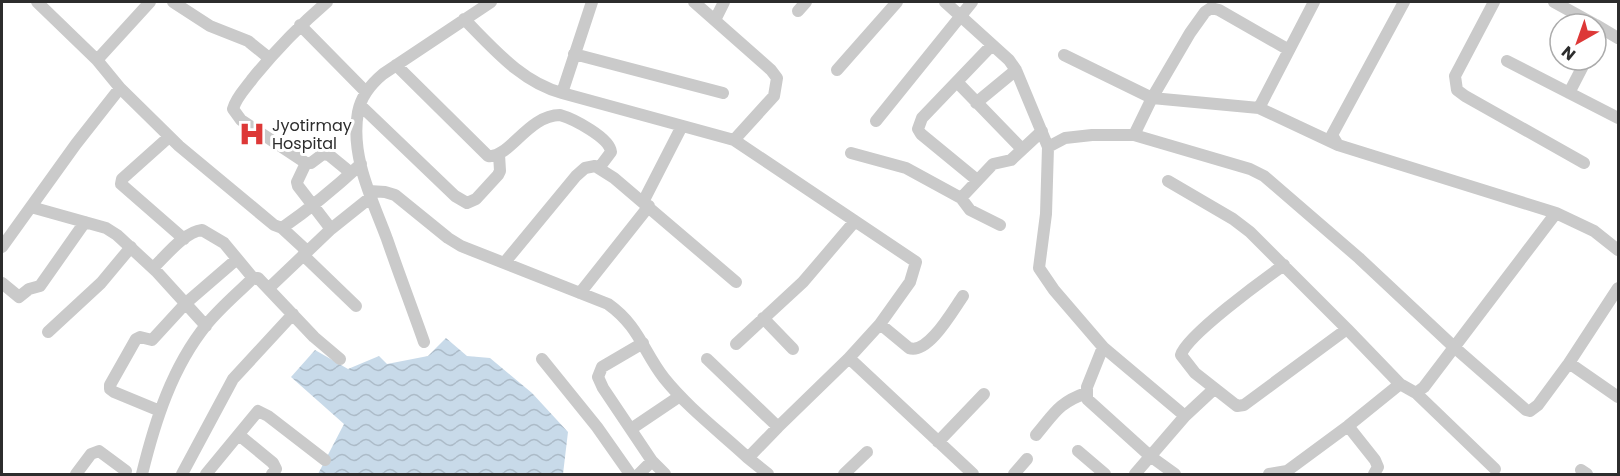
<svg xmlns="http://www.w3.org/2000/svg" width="1620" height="476" viewBox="0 0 1620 476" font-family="Poppins,sans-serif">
	<defs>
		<pattern id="water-waves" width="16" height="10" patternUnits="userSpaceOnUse" patternTransform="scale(1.5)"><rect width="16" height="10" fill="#c8dae9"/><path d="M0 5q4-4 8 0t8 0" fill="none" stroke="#acbbc8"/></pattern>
	</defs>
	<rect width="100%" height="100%" fill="#fff"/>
	<path fill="url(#water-waves)" d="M446 338 467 356 490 358 532 393 568 432 563 474H318L344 424 291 377 315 350 348 369 379 356 387 364 428 356Z"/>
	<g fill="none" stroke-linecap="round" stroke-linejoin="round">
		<path stroke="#cacaca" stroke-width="12" d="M37 2 97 60 120 88 179 146 274 225 282 228C311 208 336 187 361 164
			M173 2 210 26 248 41 269 58
			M327 2C300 25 276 50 253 78 246 88 236 97 233 109L241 120 306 163H311L323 154 329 155 351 173
			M592 2 562 93 734 140 916 262 910 282 880 324 849 358 778 427 748 458 768 474
			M694 2 771 70 777 78 774 96 734 140
			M945 2 1009 60 1016 70 1048 147 1046 214 1039 268 1054 290 1103 347 1087 387V399L1150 456 1175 474
			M1494 2 1455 76 1457 90 1465 96 1584 163
			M1554 2 1594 24
			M798 11 806 2
			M464 19C493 48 521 82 562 93
			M715 20 724 2
			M300 25 366 92
			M1596 25 1618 38
			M1596 42 1603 29
			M574 54 723 93
			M1064 55 1152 98 1190 33 1205 12 1211 8 1219 10 1289 50
			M97 60 150 2
			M1507 61 1618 118
			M396 65 488 156C509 159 528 115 560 115 574 119 610 138 611 152L599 168
			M837 70 897 2
			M957 82 1021 148
			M1569 93 1586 60
			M976 103 1016 70
			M360 105 455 196 467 203 476 199 498 175 500 171 499 154
			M1259 108 1314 2
			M876 121 972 2
			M1134 135 1250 169 1264 176 1359 258 1454 347 1526 410 1530 411 1538 405 1569 363 1618 288
			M169 137 122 179 121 184 184 239
			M1048 147 1065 138 1092 135H1134L1152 98 1259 108 1338 145
			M851 153 906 168 961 198 993 164 1011 160 1042 131
			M306 163 297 182 298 186 331 229
			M977 180 921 134 918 129 922 118 992 45
			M1168 181 1233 219 1250 232 1347 329
			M369 191 385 192 395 195 448 238 461 246 608 304C639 326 643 351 664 378 688 408 720 432 748 458
			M961 198 970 210 1000 225
			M643 202 682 126
			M31 207 106 228 117 235 156 271 206 326
			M1556 213 1594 231 1618 250
			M282 228 307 251
			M2 247 76 144 120 88
			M303 255 356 306
			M505 262 576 176 585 168 595 166 614 178 736 282
			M1284 265C1264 279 1186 336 1181 355L1195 373 1237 406 1244 405 1347 329 1400 384 1416 393 1424 387 1556 213 1338 145 1332 135 1404 2
			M153 268C166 256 184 232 202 230L224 243 253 278
			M2 283 19 297 29 289 40 286 85 222
			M269 288 331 229 371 197
			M580 293 649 206
			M763 318 793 349
			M880 324 909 348C928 355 953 310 963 296
			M48 332 101 283 131 247
			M424 342C412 308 399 274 387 239 372 199 350 156 358 112 361 96 371 84 383 74L491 2
			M643 343 602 367 598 377 603 388 652 461 665 474
			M736 344 803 282 855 221
			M1103 347 1185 416
			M849 358 973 474
			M542 359 597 427 630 474
			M707 359 778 427
			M1569 363 1618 397
			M1416 393 1495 469
			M160 411 114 392 110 389V385L136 339 140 337 152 340 186 303 237 259
			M1348 426 1375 460 1378 467 1374 474
			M631 429 680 396
			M239 435 273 463 276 469 272 474
			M1036 435C1054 414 1058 403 1086 393
			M938 442 984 394
			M1078 451 1105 474
			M1581 470 1587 474
			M76 474 91 454 99 451 126 471
			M142 474C155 421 172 367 207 324 221 307 238 293 253 278H258L314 337 340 359
			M182 474 233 379 293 314
			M206 474 258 411 268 416 325 460
			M639 474 652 461
			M844 474 867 452
			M1014 474 1027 459
			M1135 474 1185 416 1214 389
			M1269 474 1287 471 1348 426 1400 384"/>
	</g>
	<defs>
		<g id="hospital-bare" transform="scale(2.07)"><path d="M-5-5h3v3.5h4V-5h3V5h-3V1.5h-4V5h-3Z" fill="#dd3837" stroke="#fff" stroke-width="2.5" paint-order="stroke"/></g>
	</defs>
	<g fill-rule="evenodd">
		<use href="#hospital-bare" x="252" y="134"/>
	</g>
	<g text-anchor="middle" stroke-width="6" stroke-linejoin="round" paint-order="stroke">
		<g font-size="16" fill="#2d2d2d" stroke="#fff" text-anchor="start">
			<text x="272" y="131">Jyotirmay<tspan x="272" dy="18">Hospital</tspan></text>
		</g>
	</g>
	<rect width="1620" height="476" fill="none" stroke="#2d2d2d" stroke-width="6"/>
	<g transform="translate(1578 42) rotate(220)"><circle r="28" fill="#ffffff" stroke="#ababab" stroke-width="1.5"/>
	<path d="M0-4.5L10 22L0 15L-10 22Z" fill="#dd3837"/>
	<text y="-9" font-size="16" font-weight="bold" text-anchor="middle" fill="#2d2d2d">N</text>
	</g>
</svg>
